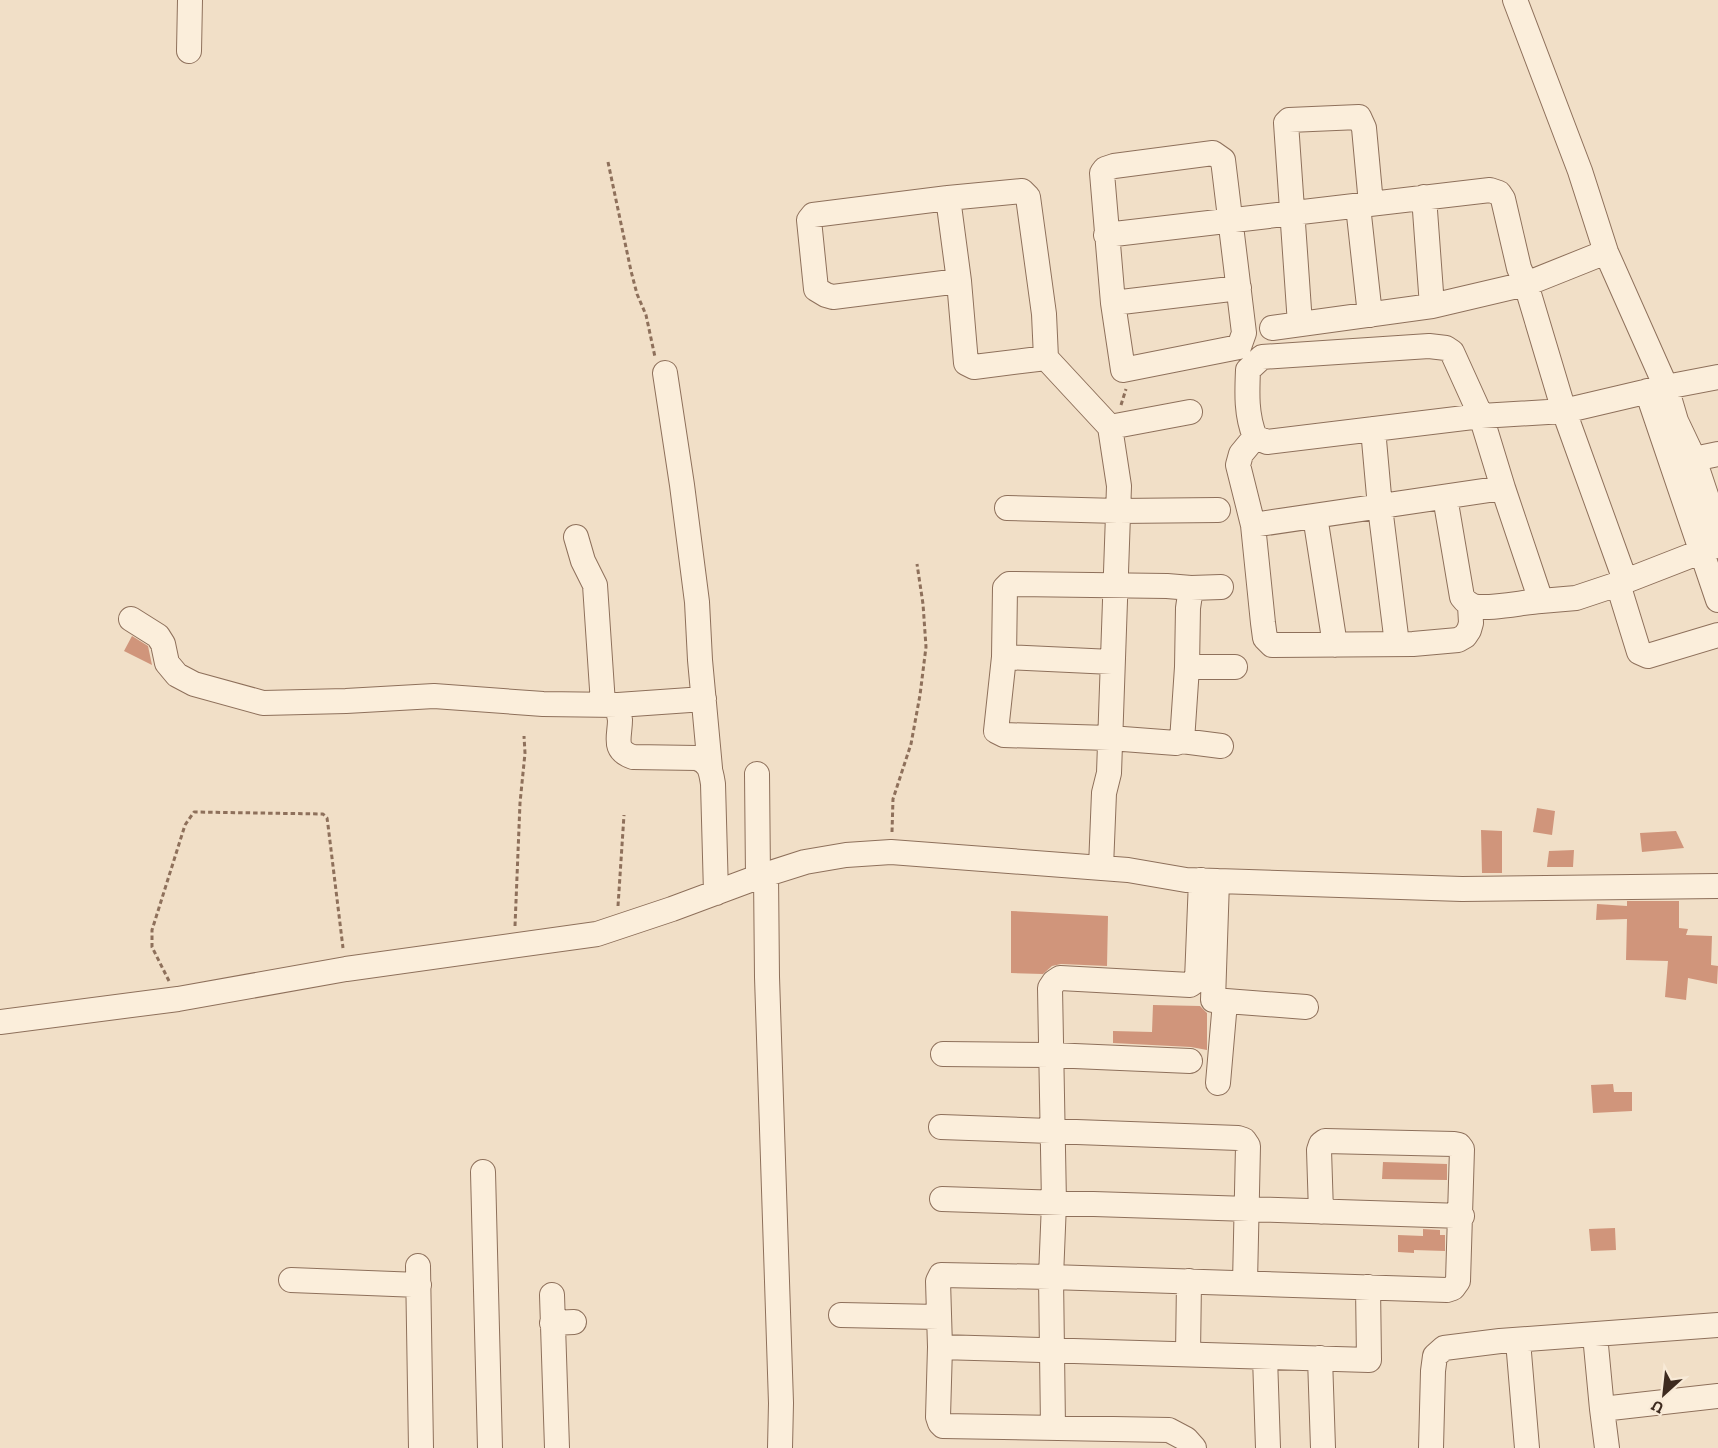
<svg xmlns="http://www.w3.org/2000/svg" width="1718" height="1448" viewBox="0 0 1718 1448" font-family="'Zilla Slab',serif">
	<rect width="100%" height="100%" fill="#f1dfc7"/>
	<path fill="#d0957b" d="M132 636 148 646 152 665 124 651Z
		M1537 808 1555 811 1552 835 1533 832Z
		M1481 830 1502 831V873H1482Z
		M1676 831 1684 848 1642 852 1640 833Z
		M1574 850 1573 867H1547L1549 851Z
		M1627 901H1679V928L1688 929 1686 935 1712 936 1711 965 1718 966 1717 984 1688 978 1686 1000 1665 997 1668 961 1626 960 1627 919 1596 920 1597 904 1627 906Z
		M1011 911 1108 916 1107 966 1061 964 1052 966 1043 974 1011 973Z
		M1153 1005 1200 1006 1207 1013V1050L1191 1047 1113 1043V1031L1152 1032Z
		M1613 1084 1614 1092H1632V1111L1593 1113 1591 1085Z
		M1383 1162 1447 1164V1180L1382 1179Z
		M1615 1228 1616 1250 1591 1251 1589 1229Z
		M1423 1229 1440 1230V1235H1445V1251L1414 1250V1253L1398 1252V1235L1423 1236Z"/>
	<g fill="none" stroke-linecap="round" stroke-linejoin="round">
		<g stroke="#8e705b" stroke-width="26">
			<path id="minor" d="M1515 0 1580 171 1606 252 1666 387 1676 421 1694 459 1718 531
				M189 51 190 0
				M1213 153 1223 160 1244 333 1239 347 1123 370 1113 303 1102 173 1105 169 1114 166Z
				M1424 197 1432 306
				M948 198 959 281 966 363 974 367 1046 358
				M1358 206 1370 315
				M1106 235 1490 190 1499 193 1503 199 1519 268 1526 284 1606 252
				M959 281 833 297 826 295 816 289 809 220 813 215 948 198 1022 191 1028 197 1044 314 1046 358 1110 427 1119 486 1109 773 1104 793 1101 867
				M1113 303 1239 288
				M1300 324 1286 123 1289 120 1359 117 1364 128 1371 204
				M1272 328 1432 306 1526 284 1564 411 1481 416 1267 442 1255 437C1246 415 1247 393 1248 370L1262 357 1429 346 1446 348 1452 352 1481 416 1503 488
				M665 373 682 485 697 602 700 660 710 768
				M1647 391 1718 600
				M1110 427 1190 412
				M1373 429 1380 507 1397 644
				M1255 437 1241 454 1238 465 1253 525 1503 488 1541 601 1576 598 1618 584 1718 545
				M1694 459 1718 454
				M1445 497 1462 597C1465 601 1468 604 1473 606 1487 610 1524 602 1541 601
				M1007 508 1118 511 1218 510
				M1315 516 1335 645
				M1253 525 1263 623 1265 638 1272 645 1413 644 1458 640 1465 636 1469 630 1471 623 1470 605
				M576 537 583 561 595 585 603 704
				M1625 580 1564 411 1666 387 1718 377
				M1618 584 1639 652 1648 656 1718 635
				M1191 588 1188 608 1187 667 1182 741 1176 743 1110 738 1004 735 996 731 1004 657 1005 588 1009 584 1167 586 1191 588 1221 587
				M131 619 158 636 163 644 167 663 177 675 194 684 263 703 346 701 434 696 543 704 618 705C618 710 619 715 620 720 620 737 612 750 633 757L697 758C710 763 711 771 713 784L716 893
				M1004 657 1112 662
				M1187 667H1235
				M618 705 704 699
				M1182 741 1221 746
				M757 774 758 877
				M766 875 767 977 781 1403 780 1448
				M1217 881 1213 1000 1306 1007
				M0 1022 178 999 346 969 597 934 672 909 758 877 805 862 846 855 891 852 1128 870 1186 880 1217 881 1462 889 1718 886
				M943 1054 1051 1055 1190 1061
				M1218 1083 1225 1002
				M941 1127 1238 1138 1244 1140 1248 1146 1245 1283
				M483 1172 490 1448
				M942 1199 1462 1216
				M418 1266 421 1448
				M291 1280 419 1285
				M552 1295 557 1448
				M841 1315 939 1317
				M552 1323 574 1322
				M1595 1335 1602 1409
				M1518 1341 1527 1448
				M940 1347 1369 1360 1368 1287
				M1188 1354 1189 1281
				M1265 1357 1268 1448
				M1320 1358 1323 1448
				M1053 1427 1051 1277 1054 1203 1050 988 1054 982 1060 978 1190 985 1197 980 1201 880
				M1194 1448 1186 1439 1169 1430 943 1426 940 1423 938 1417 940 1347 938 1281 941 1275 1051 1277 1447 1290 1453 1288 1458 1281 1462 1149 1459 1145 1454 1144 1325 1141 1321 1144 1319 1150 1321 1212
				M1431 1448 1433 1371 1435 1356 1444 1348 1500 1341 1718 1325
				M1607 1448 1602 1409 1718 1396"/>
		</g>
		<path stroke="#8e705b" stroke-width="3" stroke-dasharray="4.5 3" stroke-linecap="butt" d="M608 162 631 271 637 294 646 315 655 357
			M1121 405 1126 389
			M892 832 893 799 911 744 920 695 926 647 923 604 917 564
			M618 906 624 815
			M515 926 520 803 525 753 524 736
			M169 981 152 947V930L185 825 194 812 323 814 327 818 328 825 343 948"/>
		<use href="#minor" stroke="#fbeedb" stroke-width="24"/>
	</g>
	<g transform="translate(1664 1394) rotate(207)" stroke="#f8ead7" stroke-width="4.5" paint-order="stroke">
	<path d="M0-4.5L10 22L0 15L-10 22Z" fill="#3d2a1f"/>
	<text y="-9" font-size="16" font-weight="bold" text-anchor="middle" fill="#3d2a1f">U</text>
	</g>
</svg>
